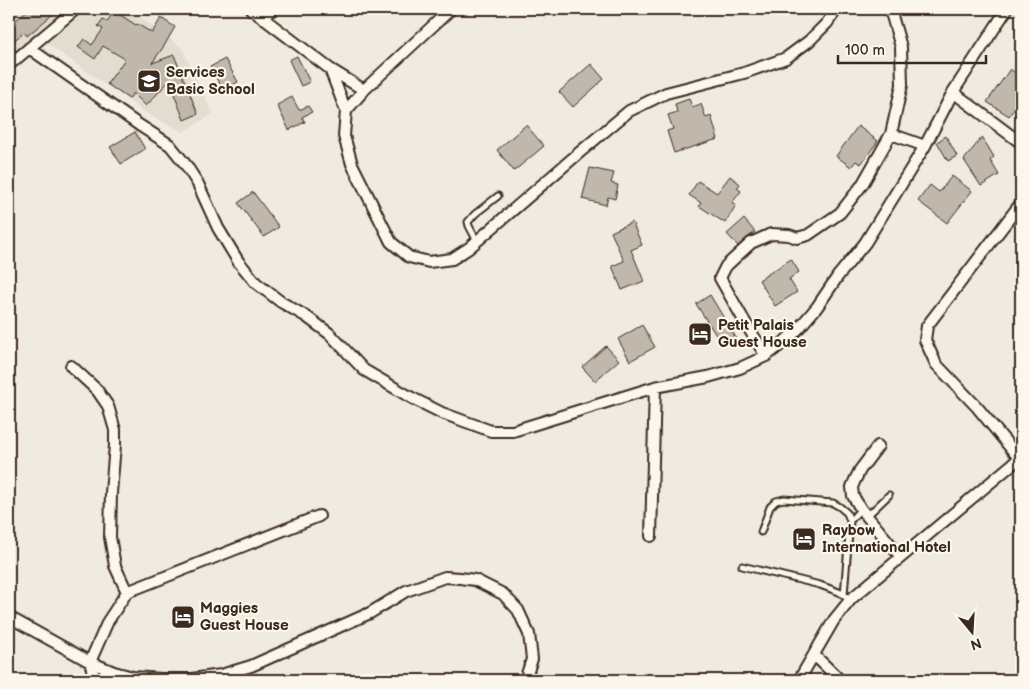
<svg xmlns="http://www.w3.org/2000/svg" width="1030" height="689" viewBox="0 0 1030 689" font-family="'Balsamiq Sans',sans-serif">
	<rect width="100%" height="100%" fill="#f0ebe0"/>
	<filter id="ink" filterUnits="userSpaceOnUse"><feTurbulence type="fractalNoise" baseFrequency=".02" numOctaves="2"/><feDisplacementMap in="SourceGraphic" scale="10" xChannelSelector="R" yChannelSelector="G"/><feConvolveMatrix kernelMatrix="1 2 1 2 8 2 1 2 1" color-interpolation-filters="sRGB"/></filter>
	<g filter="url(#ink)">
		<path fill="#e2dcd1" d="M9 9H69L9 62Z
			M87 9H129L182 48 213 114 183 132 149 115 46 43Z"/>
		<path fill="#c0b8ad" stroke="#3b2a1e" d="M29 9H59L27 36 24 32 9 45V26Z
			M114 11 136 25 137 24 152 33 161 18 175 27 164 46 152 63 174 55 198 114 184 120 169 81 146 106 133 93 129 99 107 84 125 59 103 46 95 59 78 47 84 39 92 45 103 29 98 26 103 19 107 22Z
			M297 56 310 82 301 86 289 60Z
			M225 59 238 82 223 90 210 67Z
			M591 64 604 79 573 107 559 92Z
			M1010 69 1021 77V99L1009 116 987 102Z
			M292 97 299 110 308 106 312 112 302 117 305 122 289 130 277 105Z
			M689 99 692 107 701 104 706 118 711 116 718 139 674 153 667 131 673 129 668 115 677 112 675 104Z
			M526 125 544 146 514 171 497 150Z
			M858 126 878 141 861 164 856 161 851 167 836 156Z
			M135 132 145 149 121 164 110 147Z
			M946 136 957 156 948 161 937 142Z
			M982 137 994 157 990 160 999 175 981 186 964 160Z
			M590 168 614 173 611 183 618 185 615 199 608 197 606 205 582 199Z
			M730 176 740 184 737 188 741 191 732 203 736 205 725 223 699 206 701 203 689 195 698 181 717 193Z
			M952 176 972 191 947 223 918 201 930 185 939 192Z
			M253 192 279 227 264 237 238 203Z
			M744 219 755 232 747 238 738 246 727 234Z
			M632 222 642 245 631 250 644 281 622 290 612 266 624 261 611 232Z
			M791 259 799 272 789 279 797 292 775 306 759 280Z
			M710 295 736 338 723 346 696 304Z
			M642 325 655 347 630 361 618 339Z
			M606 346 619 360 595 381 582 367Z"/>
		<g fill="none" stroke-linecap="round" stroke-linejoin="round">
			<g stroke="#3b2a1e" stroke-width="9">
				<path id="service" d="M477 241 469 226 468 222 475 214 498 196
					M867 516 889 495
					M761 532 770 507 776 501 784 499 833 503 840 507 847 513 850 521
					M742 566 820 585 839 592 851 599
					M844 595 850 521 855 515 861 509"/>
			</g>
			<g stroke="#3b2a1e" stroke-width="14">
				<path id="minor" d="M251 9 330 69 364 90
					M264 17 272 9
					M29 48 139 125 170 145 186 165 198 184 218 228 238 261 256 283 281 302 307 317 330 334 364 370 412 398 442 413 491 431H513L655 387 708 377 740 368 766 356 783 343 799 328 817 307 838 276 865 243 925 146 953 92 1007 9
					M9 65 76 9
					M330 69 346 111 344 136 352 164 391 242 409 257 429 262 452 259 469 248 580 152 629 111 666 93 744 73 786 58 809 41 827 23 837 9
					M953 92 1021 143
					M346 111 364 90 451 9
					M891 134 925 146
					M766 356 746 324 720 278 726 266 751 243 771 234 789 235 797 238 808 235 840 213 862 185 891 134 902 85 901 47 892 16 888 9
					M71 366 97 390 108 406 115 430V445L111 493 110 537 115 566 127 592
					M878 446 860 470 855 480 852 487 853 496 861 509 901 557
					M1019 458 977 407 936 364 925 340 927 326 1021 203
					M651 536 655 387
					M9 617 90 662 114 672 133 677 162 679H192L221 675 251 666 370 613 406 591 445 577 460 578 475 580 503 594 518 610 529 634 532 659 525 680
					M814 655 836 676 839 680
					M95 680 90 662 108 621 127 592 319 516
					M799 680 834 620 851 599 1021 457"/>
			</g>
			<use href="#service" stroke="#fbf7ec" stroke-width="5"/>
			<use href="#minor" stroke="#fbf7ec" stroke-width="10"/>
		</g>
	</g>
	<defs>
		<g id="school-square" transform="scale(1.25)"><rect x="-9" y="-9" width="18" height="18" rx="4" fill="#3b2a1e" stroke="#fbf7ec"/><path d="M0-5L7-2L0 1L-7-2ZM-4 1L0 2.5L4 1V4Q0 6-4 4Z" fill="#fff"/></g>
		<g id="hotel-square" transform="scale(1.25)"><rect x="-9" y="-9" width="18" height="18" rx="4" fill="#3b2a1e" stroke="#fbf7ec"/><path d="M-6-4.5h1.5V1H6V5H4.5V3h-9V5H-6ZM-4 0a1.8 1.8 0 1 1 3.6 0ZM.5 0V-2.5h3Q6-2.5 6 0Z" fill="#fff"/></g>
	</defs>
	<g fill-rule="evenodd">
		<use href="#school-square" x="149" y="81"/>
		<use href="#hotel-square" x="700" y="334"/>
		<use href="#hotel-square" x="804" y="539"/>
		<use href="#hotel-square" x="183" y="617"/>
	</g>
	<g text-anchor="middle" stroke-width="4.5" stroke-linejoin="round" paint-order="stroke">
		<g font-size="15" font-weight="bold" fill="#3b2a1e" stroke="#fbf7ec" text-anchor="start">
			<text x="166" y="77">Services<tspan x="166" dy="17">Basic School</tspan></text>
			<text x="718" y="330">Petit Palais<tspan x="718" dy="17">Guest House</tspan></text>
			<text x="822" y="535">Raybow<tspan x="822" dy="17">International Hotel</tspan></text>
			<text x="200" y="613">Maggies<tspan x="200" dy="17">Guest House</tspan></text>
		</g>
	</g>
	<rect width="1030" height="689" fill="none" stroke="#fbf7ec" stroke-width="30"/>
	<rect x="15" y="15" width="1000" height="659" fill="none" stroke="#3b2a1e" stroke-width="2" filter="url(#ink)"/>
	<g transform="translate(972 632) rotate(162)" stroke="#fbf7ec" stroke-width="4" paint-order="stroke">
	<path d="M0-4L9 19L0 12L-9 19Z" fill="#3b2a1e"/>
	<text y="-8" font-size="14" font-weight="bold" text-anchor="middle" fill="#3b2a1e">N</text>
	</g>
	<path d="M838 55v8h148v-8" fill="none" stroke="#3b2a1e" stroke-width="2.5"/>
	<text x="845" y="55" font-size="15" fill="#3b2a1e" stroke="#fbf7ec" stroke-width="4" paint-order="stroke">100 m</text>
</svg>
